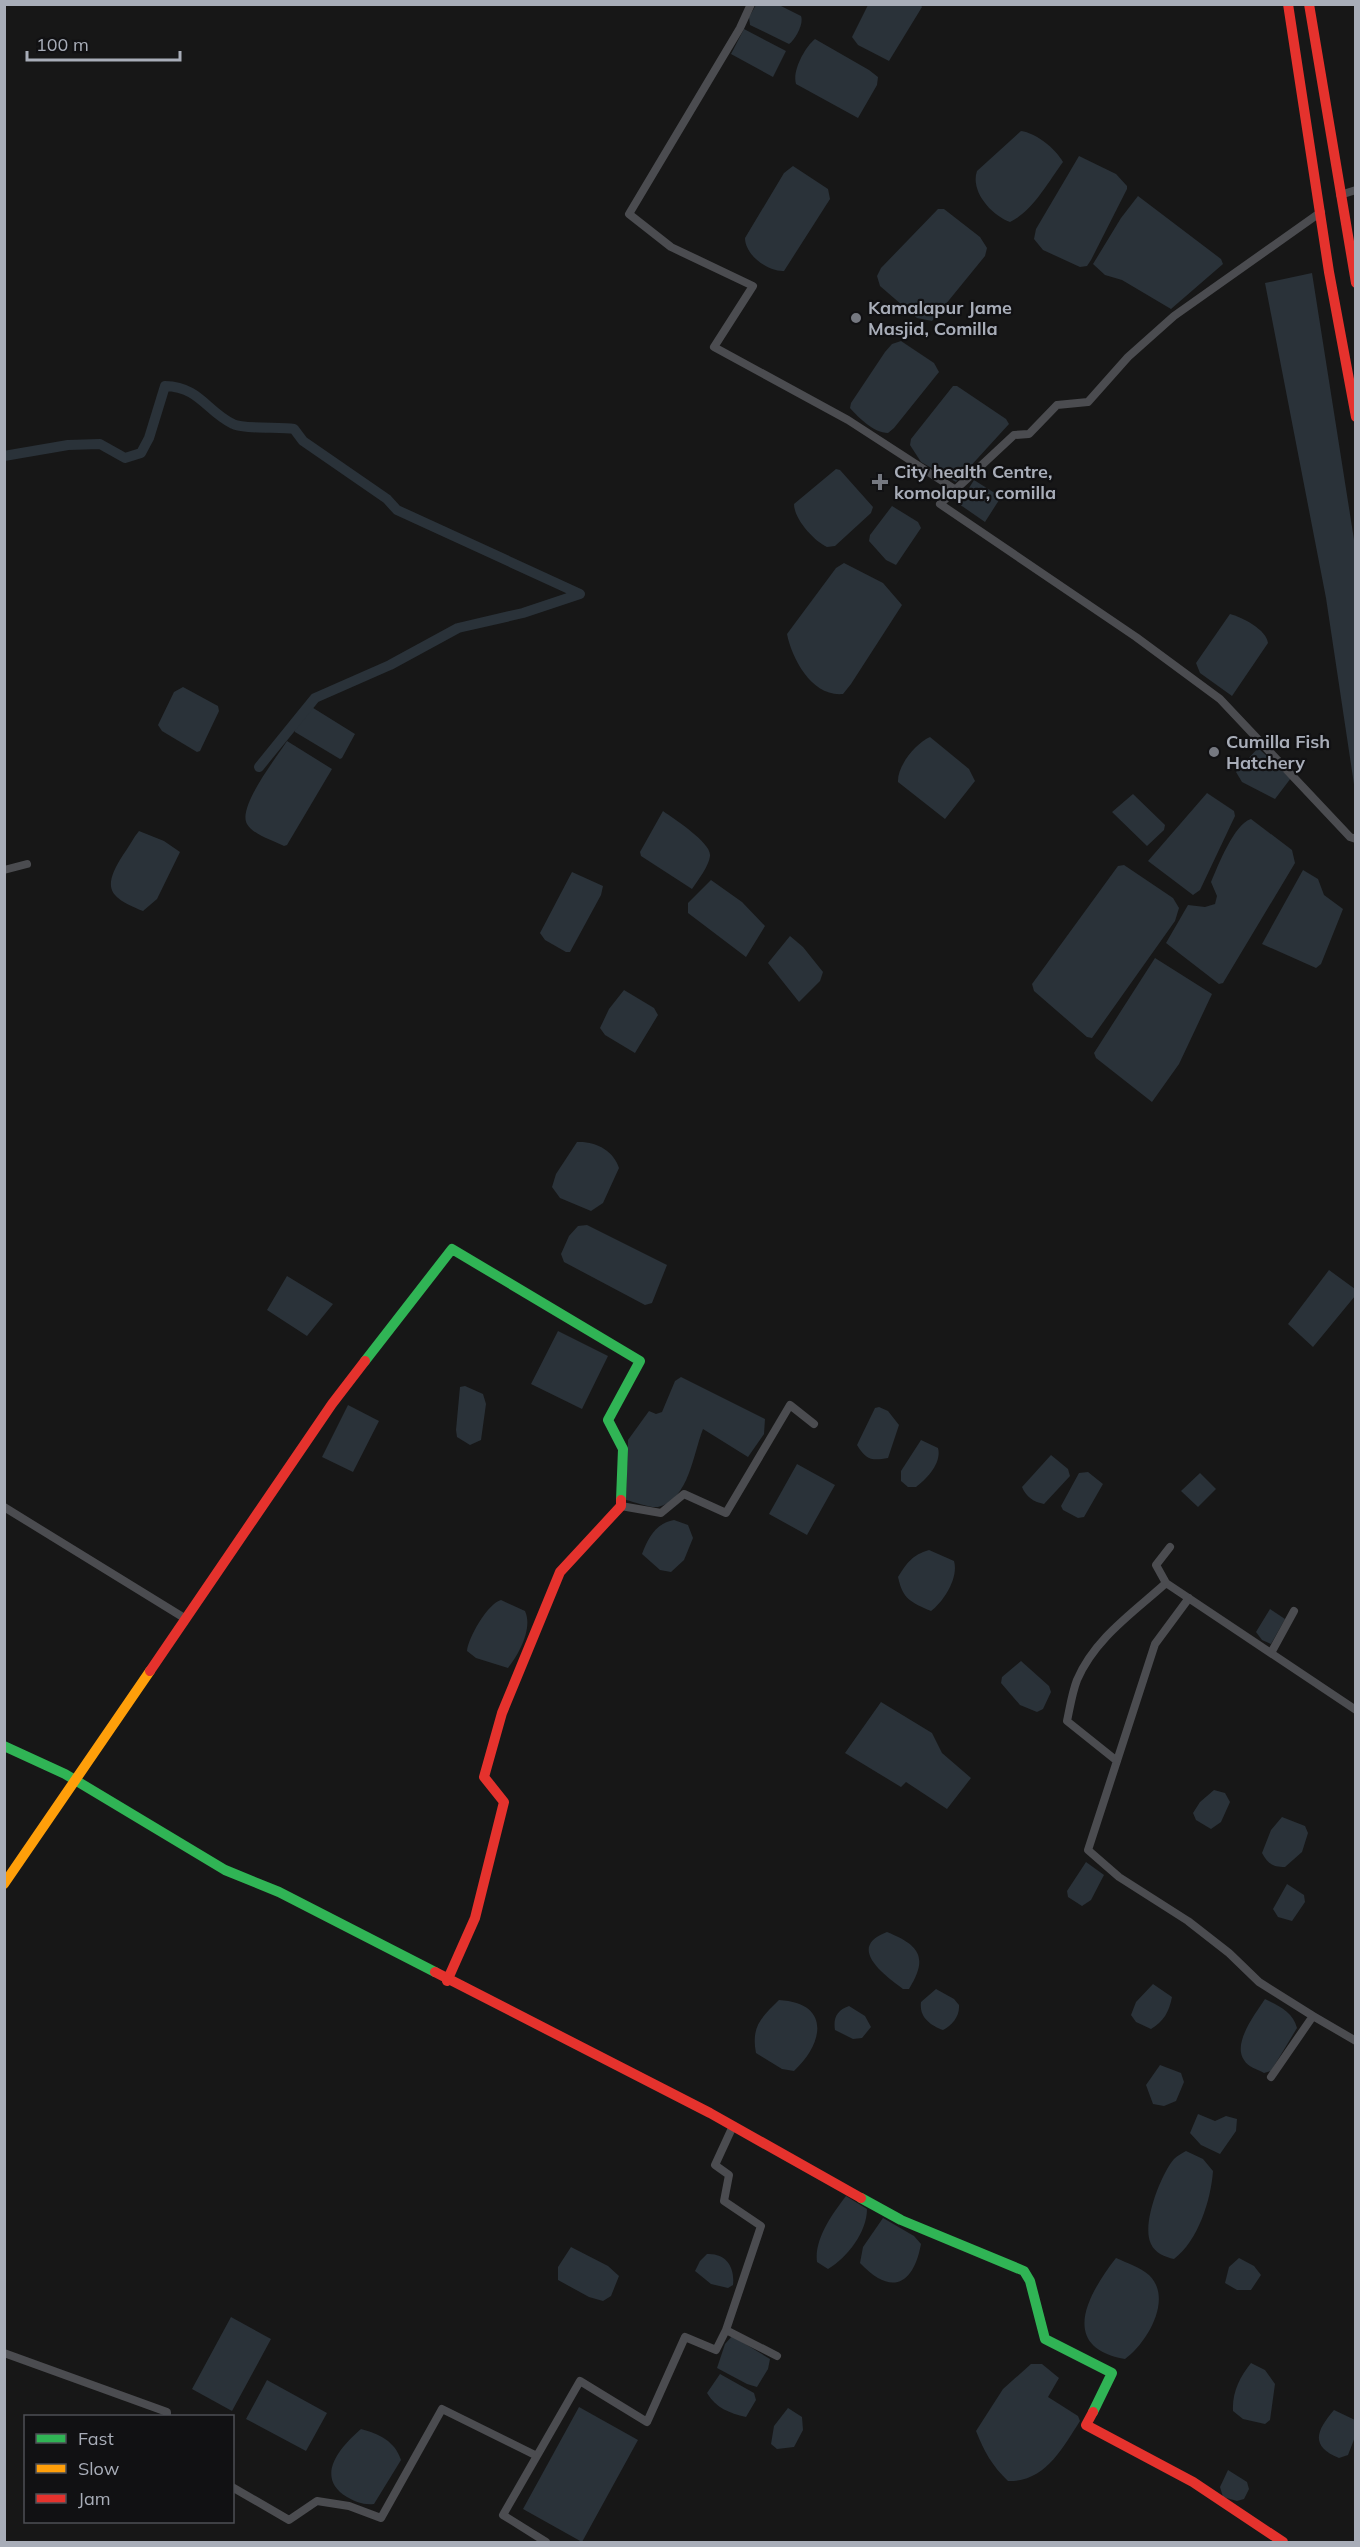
<svg xmlns="http://www.w3.org/2000/svg" width="1360" height="2547" viewBox="0 0 1360 2547" font-family="Mulish,sans-serif">
	<rect width="100%" height="100%" fill="#171717"/>
	<path fill="#2a3239" d="M920 4 922 7 889 61 858 45 852 37 868 5Z
		M756 5H779L801 16C804 23 796 39 789 44L750 25 749 17Z
		M744 29 786 51 773 77 731 54Z
		M815 39 869 70 878 77 877 85 858 118 796 84C792 71 805 47 815 39Z
		M1021 131C1036 133 1055 148 1063 162 1048 182 1033 211 1010 222 991 215 970 191 977 171Z
		M1079 156 1116 174 1127 186V189L1091 260 1087 266 1080 267 1043 250 1034 239 1036 229Z
		M793 166 828 189 830 199 784 271C768 272 745 255 745 238L784 173Z
		M1138 196 1221 259 1223 264 1171 309 1122 280 1105 275 1093 264 1121 218Z
		M938 209H944L980 237 987 248 985 256 932 321 917 318 880 286 877 276 881 268Z
		M1312 273 1355 546V791L1326 598 1265 283Z
		M901 341 934 363 939 372 894 428 888 433C874 433 859 418 850 408L851 403 885 352 892 344Z
		M953 386H957L1006 419 1009 424 956 482 921 462 910 445 911 439Z
		M836 469 840 470 873 507 871 513 835 546 827 547C814 541 794 519 794 504Z
		M974 480 1001 497 985 522 959 504Z
		M892 506 918 522 921 528 896 565 886 560 869 541 870 535Z
		M844 563 883 583 902 605 851 684 843 694C812 697 792 659 787 634L836 568Z
		M1230 614C1242 617 1267 630 1268 643L1232 696 1200 673 1196 663Z
		M183 687 218 706 219 711 200 751 197 752 162 731 158 725 174 692Z
		M310 706 355 734 342 758 340 759 295 732 294 729Z
		M930 737 969 769 975 781 945 819 898 782C897 766 916 743 930 737Z
		M287 741 332 769 287 845 284 846C274 841 252 834 247 824 237 807 277 757 287 741Z
		M1258 748 1291 778 1275 799 1242 782 1236 772Z
		M1207 793 1234 811 1235 816 1200 890 1193 895 1148 861Z
		M1133 794 1165 825 1164 830 1147 846 1112 812Z
		M663 811C674 819 712 843 710 856 709 866 698 880 692 889L641 856 640 852Z
		M1251 819 1292 850 1295 863 1223 983 1219 984 1166 943 1188 905 1205 907 1215 904 1217 896 1211 882C1218 866 1234 824 1251 819Z
		M139 831 164 841 180 852 157 899 143 911C108 897 102 888 123 855 129 847 133 838 139 831Z
		M1124 865 1173 898 1179 908 1175 921 1092 1038 1087 1037 1034 991 1032 984 1118 866Z
		M1303 870 1318 879 1324 895 1343 909 1321 964 1316 968 1262 944Z
		M572 872 603 886 601 895 570 952H566L545 940 540 933Z
		M711 880 742 902 765 926 746 957 688 913V903Z
		M790 936 803 947 823 972 820 981 799 1002 768 963Z
		M1155 958 1212 994 1179 1064 1152 1102 1096 1058 1094 1053Z
		M624 990 654 1008 658 1015 635 1053 605 1035 600 1028 609 1009Z
		M577 1142C596 1141 614 1151 619 1168L603 1203 591 1211 560 1198 552 1187 556 1174Z
		M587 1225 667 1265 652 1303 645 1305 564 1262 561 1254 569 1236 578 1226Z
		M1329 1270 1355 1289V1296L1313 1347 1288 1324Z
		M287 1276 333 1304 307 1336 267 1310Z
		M558 1331 608 1356 582 1409 531 1384Z
		M681 1377 765 1419 764 1434 748 1457 703 1429C693 1454 689 1500 658 1507 649 1508 635 1502 626 1500L628 1440 649 1411 656 1414 662 1412 675 1381Z
		M465 1386 483 1394 486 1404 481 1440 470 1445 457 1437 456 1430 460 1387Z
		M348 1405 379 1421 353 1472 322 1457Z
		M879 1407 888 1411 899 1425 888 1458C872 1461 866 1460 857 1445L875 1408Z
		M921 1440 938 1448C942 1463 927 1479 916 1487H908L901 1481V1471Z
		M1051 1455 1068 1469 1070 1476 1044 1504C1034 1502 1026 1497 1022 1487Z
		M797 1464 835 1485 807 1535 769 1514Z
		M1088 1472 1103 1484 1084 1517 1078 1518 1063 1510 1061 1506 1079 1473Z
		M1200 1473 1216 1489 1198 1507 1181 1491Z
		M674 1520 688 1525 693 1538 684 1560 671 1572 660 1570 642 1554C648 1538 656 1523 674 1520Z
		M929 1550 954 1561C959 1578 943 1602 931 1611 911 1602 903 1600 898 1577 907 1563 912 1555 929 1550Z
		M501 1600 525 1611C533 1628 519 1654 508 1668L476 1658 467 1651C468 1638 488 1603 501 1600Z
		M1270 1609 1285 1619 1271 1644 1262 1640 1256 1632Z
		M1021 1661 1049 1686 1051 1692 1043 1709 1037 1712 1020 1705 1001 1683 1002 1677Z
		M881 1702 932 1733 942 1753 971 1778 947 1809 906 1782 901 1787 845 1753Z
		M1214 1790 1225 1793 1230 1802 1221 1822 1211 1829 1196 1820 1193 1813 1200 1802Z
		M1282 1817 1305 1826 1308 1833 1302 1852 1285 1867C1273 1867 1268 1864 1262 1853L1271 1830Z
		M1086 1862 1104 1875 1091 1900 1082 1906 1068 1897 1067 1891Z
		M1287 1884 1304 1895 1305 1902 1292 1921 1278 1917 1273 1909Z
		M887 1932C919 1945 929 1957 909 1989H903C884 1975 846 1947 887 1932Z
		M1153 1984 1172 1997C1169 2012 1164 2021 1151 2029L1136 2022 1131 2015 1136 2002Z
		M936 1989 954 1999 959 2005C960 2016 952 2026 943 2030 930 2025 919 2017 921 2002Z
		M1265 1999C1279 2006 1293 2012 1297 2028L1271 2071 1264 2073C1257 2069 1248 2067 1244 2060 1232 2043 1256 2013 1265 1999Z
		M779 2000C831 2003 824 2043 794 2071L782 2069 756 2053C751 2026 761 2018 779 2000Z
		M849 2006 865 2016 871 2027 862 2038 853 2039 835 2030C833 2018 837 2010 849 2006Z
		M1160 2065 1181 2073 1184 2082 1176 2101 1164 2106 1153 2104 1146 2085Z
		M1198 2114 1215 2121 1226 2116 1237 2119 1236 2131 1220 2154 1201 2145 1190 2133Z
		M1186 2151 1203 2159 1213 2171C1211 2200 1198 2241 1174 2259 1165 2257 1155 2253 1151 2244 1141 2225 1161 2174 1174 2159 1177 2156 1182 2153 1186 2151Z
		M846 2196 867 2209C867 2232 847 2258 828 2269L817 2262C814 2239 833 2213 846 2196Z
		M883 2218 914 2236 921 2244C913 2287 890 2295 860 2263L863 2247Z
		M571 2247 608 2266 619 2276 611 2296 603 2301 589 2297 558 2280V2267Z
		M707 2254C726 2253 735 2267 733 2285L728 2288 711 2284 695 2271 700 2261Z
		M1116 2258C1127 2263 1140 2267 1149 2275 1174 2299 1146 2344 1125 2359 1058 2347 1088 2294 1116 2258Z
		M1239 2258 1254 2266 1261 2275 1251 2290H1237L1225 2283 1229 2267Z
		M231 2317 271 2339 232 2411 192 2389Z
		M732 2336 770 2359 768 2369 757 2387 747 2384 717 2368 725 2344Z
		M1251 2363 1265 2370 1275 2384 1270 2420 1265 2424 1243 2419 1233 2411C1232 2392 1240 2377 1251 2363Z
		M1031 2364H1042L1059 2378 1048 2397 1078 2416 1080 2421C1062 2449 1045 2482 1008 2481 992 2466 984 2451 976 2431L1003 2389Z
		M720 2374 754 2393 756 2400 746 2417C729 2413 716 2408 707 2393Z
		M267 2380 327 2413 306 2451 246 2419Z
		M579 2407 638 2440 582 2542 523 2509Z
		M788 2408 802 2417 803 2430 794 2447 777 2449 771 2444 774 2426Z
		M1334 2410 1355 2420V2437L1348 2455 1339 2458C1309 2446 1317 2430 1334 2410Z
		M361 2429C379 2434 395 2441 401 2460L374 2504C363 2505 356 2502 347 2497 314 2477 340 2447 361 2429Z
		M1228 2470 1247 2482 1249 2489 1244 2499 1237 2501 1223 2497 1220 2487Z"/>
	<g fill="none" stroke-linecap="round" stroke-linejoin="round">
		<path stroke="#2a3239" stroke-width="10" d="M4 456 68 445 100 444 125 458 141 453 149 438 165 386C200 387 206 411 233 424 242 429 280 427 294 429L303 441 387 499 397 510 580 594 523 613 458 628 390 665 315 698 259 767"/>
		<path stroke="#4b4c50" stroke-width="8" d="M751 4 740 28 629 214 671 247 753 286 714 347 848 420 956 490
			M1340 195 1356 190
			M1321 212 1174 316 1128 357 1088 402 1057 405 1029 434 1014 435 940 504 1136 637 1220 699 1350 837 1356 839
			M4 870 27 864
			M621 1506 661 1513 684 1494 726 1513 790 1405 814 1424
			M4 1507 186 1619
			M1170 1547 1156 1565 1166 1583 1356 1710
			M1189 1598 1155 1644 1088 1850 1119 1877 1188 1921 1229 1953 1259 1982 1313 2016
			M1271 1653 1294 1611
			M1117 1761 1067 1721C1070 1707 1072 1693 1077 1680 1095 1638 1134 1612 1166 1583
			M1271 2077 1313 2016 1356 2041
			M726 2330 777 2356
			M4 2353 167 2412V2416
			M232 2487 289 2520 317 2501 349 2506 381 2518 442 2409 535 2455
			M546 2542 503 2515 580 2381 647 2422 685 2337 716 2350 726 2330 761 2226 724 2201 729 2175 715 2165 733 2126"/>
		<path stroke="#30b455" stroke-width="10" d="M365 1361 452 1249 640 1361 608 1420 623 1449 621 1500
			M4 1746 65 1774 225 1870 279 1892 435 1972
			M861 2198 901 2220 1024 2271 1030 2281 1045 2339 1112 2373 1093 2412"/>
		<path stroke="#ff9f0a" stroke-width="10" d="M4 1884 150 1671"/>
		<path stroke="#e5322d" stroke-width="10" d="M1288 4 1329 272 1356 417
			M1309 4 1356 283
			M150 1671 332 1404 365 1361
			M435 1972 710 2113 861 2198
			M447 1981 475 1918 504 1802 484 1777 502 1713 560 1572 621 1506V1500
			M1093 2412 1086 2425 1193 2482 1283 2542"/>
	</g>
	<g fill="#757880" stroke="#111113" stroke-width="2">
		<circle cx="856" cy="318" r="6"/>
		<path d="M877 473h6v6h6v6h-6v6h-6v-6h-6v-6h6z"/>
		<circle cx="1214" cy="752" r="6"/>
	</g>
	<g text-anchor="middle" stroke-width="4.5" stroke-linejoin="round" paint-order="stroke">
		<g font-size="18" font-weight="bold" fill="#a8adb8" stroke="#111113" text-anchor="start">
			<text x="868" y="314">Kamalapur Jame<tspan x="868" dy="21">Masjid, Comilla</tspan></text>
			<text x="894" y="478">City health Centre,<tspan x="894" dy="21">komolapur, comilla</tspan></text>
			<text x="1226" y="748">Cumilla Fish<tspan x="1226" dy="21">Hatchery</tspan></text>
		</g>
	</g>
	<rect width="1360" height="2547" fill="none" stroke="#a8adb8" stroke-width="12"/>
	<rect x="24" y="2415" width="210" height="108" fill="#111113" stroke="#4d4f55" stroke-width="1.5"/>
	<rect x="36" y="2434" width="30" height="9" fill="#30b455" stroke="#4d4f55" stroke-width="1.5"/>
	<text x="78" y="2445" font-size="18" fill="#a8adb8">Fast</text>
	<rect x="36" y="2464" width="30" height="9" fill="#ff9f0a" stroke="#4d4f55" stroke-width="1.5"/>
	<text x="78" y="2475" font-size="18" fill="#a8adb8">Slow</text>
	<rect x="36" y="2494" width="30" height="9" fill="#e5322d" stroke="#4d4f55" stroke-width="1.5"/>
	<text x="78" y="2505" font-size="18" fill="#a8adb8">Jam</text>
	<path d="M27 51v9h153v-9" fill="none" stroke="#a8adb8" stroke-width="3"/>
	<text x="36" y="51" font-size="18" fill="#a8adb8" stroke="#111113" stroke-width="4.5" paint-order="stroke">100 m</text>
</svg>
